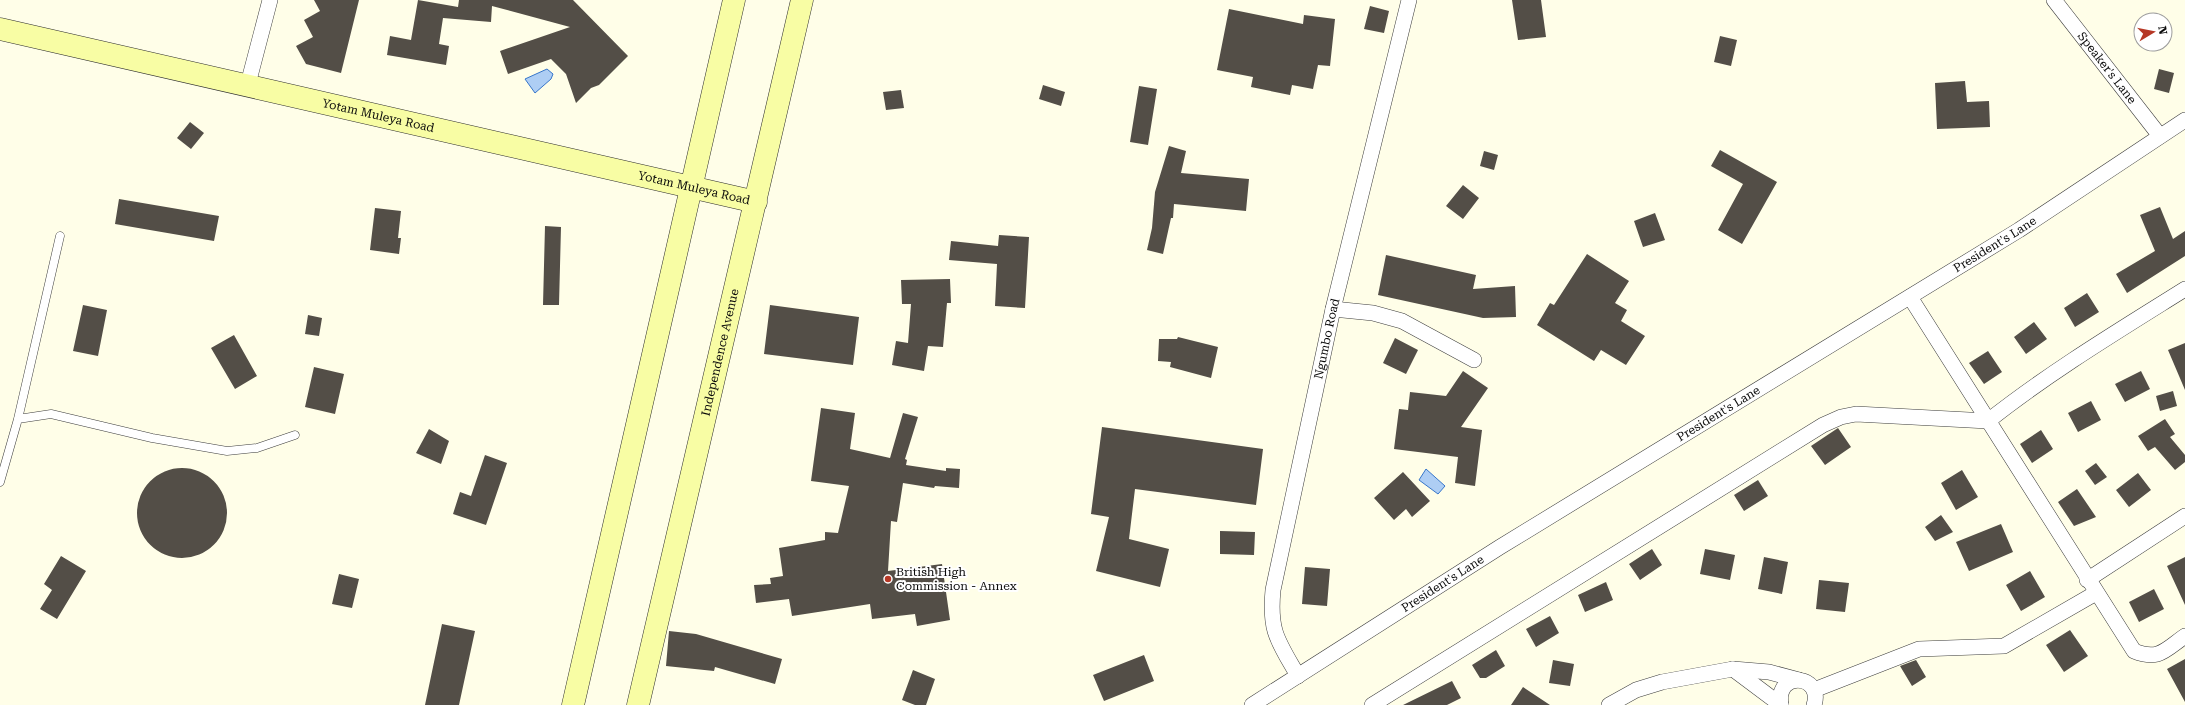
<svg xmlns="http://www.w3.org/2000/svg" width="2185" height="705" viewBox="0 0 2185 705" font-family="'Roboto Serif',serif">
	<rect width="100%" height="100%" fill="#fffee8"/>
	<path fill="#aecef4" stroke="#3776ca" d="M547 69 553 74 551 79 535 93 525 79Z
		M1426 469 1445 486 1438 494 1419 480Z"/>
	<path fill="#534e47" d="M314 0H359L341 73 306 64 296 46 313 37 304 20 320 11Z
		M418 0 458 7 459 0H573L628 56 599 85 591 88 576 103 566 74 551 59 508 74 500 51 570 27 492 6 491 22 443 18 439 44 449 46 446 65 387 55 390 36 411 40Z
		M1512 0H1541L1546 37 1518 40Z
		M1370 6 1389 11 1384 33 1364 29Z
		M1229 9 1303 24 1304 15 1335 19 1330 66 1318 65 1313 89 1292 85 1290 95 1251 87 1253 77 1217 70Z
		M1720 36 1737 40 1731 66 1714 62Z
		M2159 69 2174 73 2169 93 2154 89Z
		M1965 81 1967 102 1989 101 1990 127 1937 129 1935 83Z
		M1043 85 1065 92 1061 106 1039 99Z
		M1139 86 1157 89 1148 145 1130 142Z
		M901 90 904 108 886 110 883 92Z
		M190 122 204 133 191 149 177 138Z
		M1169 146 1186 151 1181 173 1249 179 1246 211 1174 204 1173 218H1171L1163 254 1147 250 1152 228 1155 192Z
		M1720 150 1777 182 1742 244 1718 230 1743 184 1711 166Z
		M1484 151 1498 155 1494 170 1480 166Z
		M1463 185 1479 198 1463 219 1446 206Z
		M119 199 219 216 214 241 115 224Z
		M2160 207 2173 239 2185 231V256L2127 293 2116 274 2155 251 2140 215Z
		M375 208 401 211 398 238H401L399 254 370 250Z
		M1655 213 1665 240 1643 247 1634 221Z
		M545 226 561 227 559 305H543Z
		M999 235 1029 237 1025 308 995 306 997 264 949 260 951 241 998 246Z
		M1587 254 1629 281 1615 303 1627 310 1621 321 1645 336 1626 365 1601 350 1594 361 1537 325 1550 303 1554 305Z
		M1386 255 1476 275 1473 289 1515 286 1516 317 1483 318 1378 295Z
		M950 279 951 303H947L943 347 928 346 924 371 892 365 896 341 908 343 911 304H902L901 280Z
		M2087 293 2099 312 2075 327 2064 308Z
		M83 305 107 310 98 356 73 351Z
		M770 305 859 317 853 365 764 354Z
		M308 315 322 318 319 336 305 334Z
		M2034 322 2047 339 2026 354 2014 337Z
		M234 335 257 376 235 389 211 348Z
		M1178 337 1218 347 1211 378 1170 367 1171 362 1158 361 1159 339H1177Z
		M1395 338 1418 350 1406 374 1383 363Z
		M2185 343V390L2168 350Z
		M1988 351 2002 372 1984 384 1969 363Z
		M314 367 344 374 335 414 305 407Z
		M1463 371 1488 388 1461 427 1482 430 1475 486 1455 483 1458 457 1394 449 1399 409 1408 410 1410 392 1446 396Z
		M2141 371 2150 389 2125 402 2115 384Z
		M2173 391 2177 406 2160 411 2156 396Z
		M2091 401 2101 420 2078 432 2068 413Z
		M821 408 855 413 850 449 890 458 903 413 918 417 905 459 907 460 906 465 946 471V468L960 469 959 488 935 486 934 488 903 483 897 522 891 521 888 571 942 564 950 620 917 626 915 614 872 619 870 604 792 616 789 599 756 603 754 585 771 584 770 578 783 576 779 548 825 540V532L838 533 849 486 811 481Z
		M2165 419 2175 434 2170 437 2185 455V462L2175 470 2155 447 2148 451 2138 436Z
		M1102 427 1263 449 1256 505 1135 489 1129 539 1169 549 1160 587 1096 571 1109 517 1091 514Z
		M1838 428 1851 447 1825 465 1811 446Z
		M429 429 449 441 441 464 416 453Z
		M2041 430 2053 449 2032 463 2020 444Z
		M485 455 507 463 486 525 453 514 460 492 471 496Z
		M2096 463 2107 477 2095 485 2085 471Z
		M137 513a45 45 0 1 1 90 0a45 45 0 1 1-90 0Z
		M1962 470 1978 497 1956 510 1941 483Z
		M1403 472 1430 501 1412 517 1406 509 1394 520 1374 498Z
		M2138 473 2151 490 2129 507 2116 490Z
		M1758 480 1768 496 1744 511 1734 495Z
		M2077 489 2096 517 2074 526 2058 502Z
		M1941 515 1953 532 1935 541 1925 527Z
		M2001 524 2013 552 1969 571 1956 542Z
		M1220 531 1255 532 1254 555 1220 554Z
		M1652 549 1662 565 1640 580 1629 564Z
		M1705 549 1735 555 1730 580 1700 574Z
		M61 556 86 571 57 619 40 609 52 590 44 584Z
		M1764 557 1788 562 1782 594 1758 589Z
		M2185 557V605L2167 566Z
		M1305 567 1330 569 1327 606 1302 604Z
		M2030 571 2045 597 2021 611 2006 585Z
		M339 574 359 579 352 608 332 604Z
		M1819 580 1849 583 1845 612 1816 609Z
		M1606 582 1613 600 1585 612 1578 595Z
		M2154 589 2164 609 2139 622 2129 602Z
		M1550 616 1559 633 1536 647 1526 629Z
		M442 624 475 631 459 705H425Z
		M2070 630 2088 656 2064 672 2046 645Z
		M669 631 696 634 782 659 775 684 715 667 714 671 666 666Z
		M1496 650 1505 666 1486 678H1480L1472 665Z
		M1144 655 1154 681 1104 701 1093 675Z
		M2185 659V702L2167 669Z
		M1553 660 1574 664 1570 686 1549 683Z
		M1916 660 1926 677 1912 686 1900 666Z
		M913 670 935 679 926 705H915L902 700Z
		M1452 681 1461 698 1447 705H1403Z
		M1523 687 1550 705H1511Z"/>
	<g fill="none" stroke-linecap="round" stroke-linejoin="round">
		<g stroke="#3d3d3d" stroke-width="9">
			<path id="lane" d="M18 419 51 414 152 438 227 451 257 448 295 435
				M0 482 18 419 60 236"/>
		</g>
		<g stroke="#3d3d3d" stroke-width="16">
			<g id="street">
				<path id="s1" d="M2054 0 2160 136"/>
				<path d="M248 84 270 0"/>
				<path d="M1910 297 2134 651C2159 661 2165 650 2185 636"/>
				<path d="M1333 309 1373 313 1402 321 1474 360"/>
				<path d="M2087 580 2185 516"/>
				<path d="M1733 669 1781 705"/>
				<path id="s2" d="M1298 676C1278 641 1269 632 1273 590L1333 309 1409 0"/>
				<path d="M1814 690 1919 649 2004 646 2096 593"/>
				<path id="s3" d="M1252 705 1500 547 2019 230 2185 120"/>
				<path d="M1372 705 1823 425 1841 417 1856 414 1988 421C2050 372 2118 331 2185 289"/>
				<path d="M1609 705 1636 690 1662 682 1733 669 1769 672 1799 680"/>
				<path d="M1781 705C1775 669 1824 675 1814 705"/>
			</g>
		</g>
		<g stroke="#2c2c2c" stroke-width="23">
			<g id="secondary">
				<path id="s4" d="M0 29 756 202"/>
				<path d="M573 705 734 0"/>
				<path id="s5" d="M638 705 802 0"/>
			</g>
		</g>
		<use href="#lane" stroke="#fff" stroke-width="8"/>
		<use href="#street" stroke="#fff" stroke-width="15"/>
		<use href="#secondary" stroke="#f8fda4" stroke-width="22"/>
	</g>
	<circle fill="#b63826" stroke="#fff" stroke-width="1.5" cx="888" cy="579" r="4"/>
	<g text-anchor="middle" stroke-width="4" stroke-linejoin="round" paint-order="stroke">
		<g font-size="12" fill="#0a0a0a" stroke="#fff">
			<text dy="4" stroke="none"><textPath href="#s1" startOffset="86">Speaker's Lane</textPath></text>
			<text dy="4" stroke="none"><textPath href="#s4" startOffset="388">Yotam Muleya Road</textPath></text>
			<text dy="4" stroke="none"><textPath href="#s4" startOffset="712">Yotam Muleya Road</textPath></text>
			<text dy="4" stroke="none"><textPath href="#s3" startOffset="874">President's Lane</textPath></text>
			<text dy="4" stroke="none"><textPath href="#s2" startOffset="349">Ngumbo Road</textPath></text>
			<text dy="4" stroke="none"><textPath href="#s5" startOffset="362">Independence Avenue</textPath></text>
			<text dy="4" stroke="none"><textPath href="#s3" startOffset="550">President's Lane</textPath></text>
			<text dy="4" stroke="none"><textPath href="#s3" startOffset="226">President's Lane</textPath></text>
		</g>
		<g font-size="12" fill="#0a0a0a" stroke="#fff" text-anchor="start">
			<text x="896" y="576">British High<tspan x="896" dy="14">Commission - Annex</tspan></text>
		</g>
	</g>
	<g transform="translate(2153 32) rotate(80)"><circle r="19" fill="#ffffff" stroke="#9d9d9d"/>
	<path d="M0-3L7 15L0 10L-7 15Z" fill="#b63826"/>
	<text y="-6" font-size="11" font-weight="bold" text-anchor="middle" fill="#0a0a0a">N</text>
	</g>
</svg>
